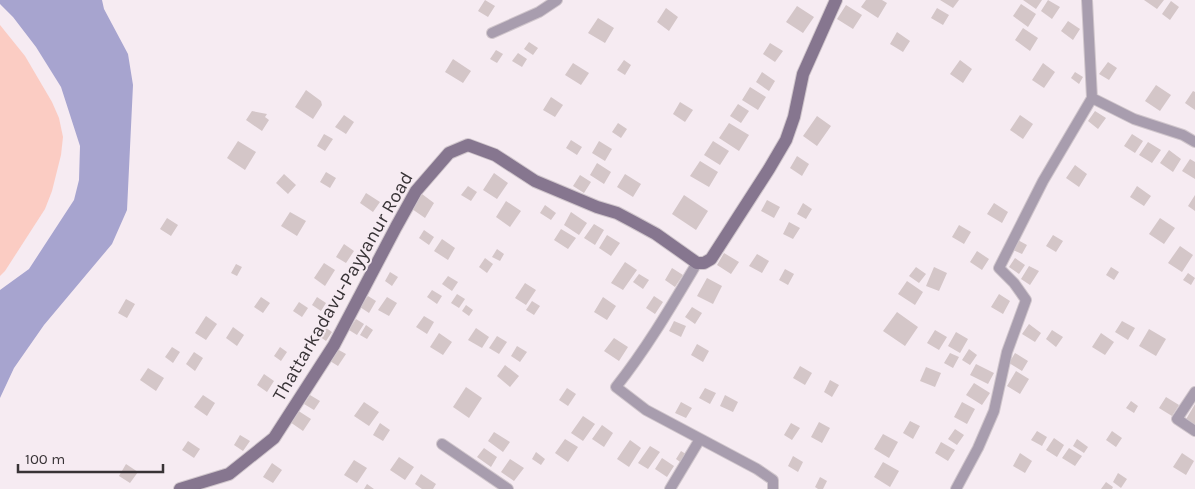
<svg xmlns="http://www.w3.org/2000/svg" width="1195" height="489" viewBox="0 0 1195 489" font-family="Karla,sans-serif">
	<rect width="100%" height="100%" fill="#f6ebf2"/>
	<path fill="#fbccc3" d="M0 25 25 56 52 102 59 118 63 137 61 155 52 191 45 209 5 271 0 276Z"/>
	<path fill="#a7a4cf" d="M0 0H102L104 9 128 54 133 85 127 210 112 244 44 325 14 368 0 398V290L29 269 74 200 79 180 80 146 61 87 36 47 13 17 0 4Z"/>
	<path fill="#d4c6c8" d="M485 0 495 6 488 17 478 11Z
		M866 0H882L887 3 878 18 861 7Z
		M940 0H959L953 8Z
		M1023 0H1042L1036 9Z
		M1048 0 1060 7 1052 19 1041 11Z
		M1144 0H1164L1157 9Z
		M1171 1 1179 7 1170 20 1162 14Z
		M1021 4 1036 14 1028 27 1013 16Z
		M846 5 862 15 853 29 837 19Z
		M797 6 814 17 803 33 786 22Z
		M666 8 678 17 669 31 657 22Z
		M937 8 949 15 943 25 931 18Z
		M598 18 614 28 605 43 588 33Z
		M1068 21 1080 29 1073 40 1061 31Z
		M1023 28 1038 38 1030 51 1015 40Z
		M897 32 910 41 903 52 890 44Z
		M529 42 538 48 533 55 524 49Z
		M770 43 783 51 775 62 763 54Z
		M496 50 503 54 497 63 490 59Z
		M518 53 527 59 522 67 512 61Z
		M453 59 471 71 463 83 445 72Z
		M624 60 631 65 625 75 617 70Z
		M960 60 972 69 963 83 950 74Z
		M1108 62 1117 68 1109 80 1099 74Z
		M573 63 589 73 581 85 565 75Z
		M1043 63 1055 72 1044 88 1032 80Z
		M762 72 775 81 769 91 756 82Z
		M1075 72 1083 77 1079 84 1071 78Z
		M1156 85 1171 95 1160 111 1145 101Z
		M750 87 766 97 758 110 742 100Z
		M306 90 321 101 322 105 313 119 295 107Z
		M1193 91 1195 92V110L1185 103Z
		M551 97 563 105 555 117 543 110Z
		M680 102 693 110 685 122 673 114Z
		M738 104 749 111 741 123 730 116Z
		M252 111 267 114 265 117 269 120 262 131 246 120Z
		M1095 111 1106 118 1098 129 1088 121Z
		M344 115 354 122 346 134 335 127Z
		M1020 115 1033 124 1023 139 1010 130Z
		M817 116 831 126 817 146 803 136Z
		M618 123 627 129 621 138 612 132Z
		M729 123 749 135 739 151 719 138Z
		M324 134 333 139 325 151 317 146Z
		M1132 134 1143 141 1135 153 1124 146Z
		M571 140 582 147 577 155 566 148Z
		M238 141 256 152 245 170 227 158Z
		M599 141 612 149 605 161 592 153Z
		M713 141 729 151 720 165 704 155Z
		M1148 142 1161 150 1152 163 1139 155Z
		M1169 150 1181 159 1173 172 1160 163Z
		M797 156 809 164 802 176 790 168Z
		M1190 159 1195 162V179L1182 171Z
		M700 161 718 172 709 187 690 176Z
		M597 163 611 172 604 184 590 175Z
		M1075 165 1087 174 1079 187 1066 178Z
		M326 172 336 178 330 188 320 182Z
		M494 173 508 183 497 199 483 190Z
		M284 174 296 185 288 194 276 183Z
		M625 174 641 184 633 197 617 187Z
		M580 175 591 182 584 193 573 186Z
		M468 186 477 192 471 201 461 195Z
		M1137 186 1151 196 1144 206 1130 197Z
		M366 193 380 202 373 212 360 203Z
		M422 194 434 203 425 218 412 209Z
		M684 195 708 211 696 230 672 214Z
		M1195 195V211L1188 206Z
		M767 200 780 207 774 218 761 211Z
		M506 201 521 211 510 227 496 217Z
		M803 203 812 209 806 219 797 214Z
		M994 203 1008 212 1002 223 987 214Z
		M545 205 556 213 551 220 540 213Z
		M290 212 306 221 297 236 281 226Z
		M571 212 587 223 579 235 564 225Z
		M167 218 178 225 171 236 160 229Z
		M1160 218 1175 228 1164 244 1149 234Z
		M789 222 800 228 793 239 783 234Z
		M594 224 604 230 595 245 584 238Z
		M959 225 971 232 964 244 952 237Z
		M561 229 576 238 568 249 554 240Z
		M424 230 434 237 429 245 419 238Z
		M607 235 620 243 611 256 599 248Z
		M1053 235 1063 241 1056 252 1046 246Z
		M442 239 455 248 448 260 434 251Z
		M1016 239 1027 245 1022 254 1011 249Z
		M344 244 354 251 346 263 336 257Z
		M1180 246 1193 255 1182 272 1168 263Z
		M497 249 504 254 500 261 492 257Z
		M977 251 989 259 982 270 970 262Z
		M724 253 739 262 731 274 717 265Z
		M757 254 769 261 762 273 749 266Z
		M485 258 493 264 487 273 479 267Z
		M1015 258 1025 265 1019 274 1009 267Z
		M625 262 637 270 623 290 611 283Z
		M324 263 335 270 325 286 314 278Z
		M236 264 242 267 237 276 231 273Z
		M1029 266 1039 271 1030 285 1021 279Z
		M916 267 926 274 919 283 909 276Z
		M934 267 947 273 939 291 926 286Z
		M1111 267 1119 272 1114 280 1106 275Z
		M672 268 683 275 675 287 665 280Z
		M785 269 794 274 788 285 779 280Z
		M390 272 398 277 392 286 385 281Z
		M1188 273 1195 278 1191 285 1183 280Z
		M639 274 649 280 643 289 633 282Z
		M448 276 458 282 452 291 442 284Z
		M707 278 722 286 713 304 697 296Z
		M907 281 923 292 915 305 898 294Z
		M525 283 536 290 526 305 515 298Z
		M432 290 442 296 437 304 427 297Z
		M457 294 465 299 459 308 451 303Z
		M999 294 1010 301 1003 314 991 307Z
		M368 296 376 301 369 313 360 307Z
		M654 296 663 302 655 314 646 308Z
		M261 297 270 303 263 313 254 307Z
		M317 297 326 303 321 311 312 305Z
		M387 297 397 303 389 316 378 310Z
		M603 297 616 306 607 320 594 312Z
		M126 299 135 304 127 318 118 313Z
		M532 301 540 306 534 315 526 310Z
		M299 302 308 308 302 317 293 311Z
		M466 305 473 310 469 316 462 311Z
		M692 307 702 313 695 324 685 317Z
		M897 312 918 327 905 346 883 331Z
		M206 316 217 324 206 340 195 333Z
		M424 316 434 322 427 334 416 327Z
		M356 319 364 324 357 335 349 330Z
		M674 321 686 326 681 337 669 331Z
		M1122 321 1135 328 1128 340 1115 332Z
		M1029 324 1041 333 1035 342 1022 334Z
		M366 325 373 330 367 339 360 335Z
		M233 327 244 335 237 346 226 338Z
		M325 327 332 332 326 341 319 336Z
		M476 328 489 337 482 348 468 340Z
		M1149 329 1166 339 1156 356 1139 346Z
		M935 330 947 337 939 350 927 343Z
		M1052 330 1063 337 1056 347 1046 339Z
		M956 332 968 339 960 353 948 346Z
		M439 333 452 342 443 355 430 347Z
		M1101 333 1114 342 1105 355 1092 347Z
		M497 336 507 342 499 354 489 348Z
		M614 338 628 347 619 361 604 351Z
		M697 344 709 351 703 362 691 355Z
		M517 346 527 352 520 362 511 356Z
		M172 347 180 352 173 363 165 357Z
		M280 347 287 352 281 361 274 356Z
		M337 349 346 354 338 366 330 361Z
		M969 349 977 355 970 365 962 360Z
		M194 352 203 358 195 371 186 364Z
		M950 353 959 357 953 368 944 363Z
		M1015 353 1028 361 1022 371 1009 363Z
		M976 364 994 373 988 384 970 375Z
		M505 365 519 376 510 387 497 376Z
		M800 366 812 373 805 385 793 378Z
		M926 367 941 373 935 387 920 381Z
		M148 368 164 378 156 391 140 380Z
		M1016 371 1029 379 1020 394 1007 386Z
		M264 374 274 381 267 392 257 385Z
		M830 380 839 385 832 397 824 392Z
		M974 383 990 393 982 405 966 395Z
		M466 387 482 398 469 418 453 407Z
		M567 388 576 394 568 406 559 400Z
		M705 388 716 393 710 404 699 398Z
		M203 395 215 403 207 416 194 407Z
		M310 395 320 401 314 410 304 404Z
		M725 395 738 402 733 412 720 406Z
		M1166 397 1179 405 1172 416 1159 408Z
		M1131 401 1138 406 1134 413 1126 408Z
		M364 402 379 412 369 426 354 416Z
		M681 402 692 408 686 418 675 413Z
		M962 402 975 409 967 424 954 417Z
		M1195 404V427L1185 421Z
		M297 410 311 419 303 431 290 422Z
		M583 416 595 424 583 441 571 433Z
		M910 421 920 426 913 439 903 433Z
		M819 422 830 428 822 443 811 437Z
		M380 423 390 430 383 441 373 435Z
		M791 423 800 428 792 440 784 435Z
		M602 425 613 433 604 447 592 439Z
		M955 429 964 435 957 445 948 439Z
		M1037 431 1047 437 1042 446 1031 440Z
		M1112 431 1122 438 1116 447 1106 440Z
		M494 432 510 442 503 452 488 441Z
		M883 434 898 442 889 458 874 449Z
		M240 435 250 441 243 451 234 445Z
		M1054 438 1064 445 1057 457 1046 450Z
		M565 439 578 447 568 462 555 453Z
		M1077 439 1088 447 1084 453 1073 446Z
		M630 440 641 448 629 467 617 459Z
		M188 441 200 449 194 458 182 450Z
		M941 442 955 450 948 461 935 453Z
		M650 446 660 452 648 469 638 463Z
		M484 448 497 457 491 467 477 457Z
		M1069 448 1082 456 1075 466 1062 458Z
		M681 451 689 456 683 464 676 459Z
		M536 452 545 459 541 465 532 459Z
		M1020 453 1032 461 1025 473 1013 466Z
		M1182 453 1194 461 1186 475 1173 467Z
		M793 456 803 462 798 472 788 466Z
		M399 457 414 467 405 480 390 470Z
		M662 458 674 466 667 477 655 469Z
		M510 459 524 468 514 481 501 472Z
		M354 460 367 468 357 483 344 475Z
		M883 462 899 471 890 487 874 477Z
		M272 463 282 470 273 483 263 477Z
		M126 464 138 472 130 483 119 476Z
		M1118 473 1127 479 1121 488 1113 482Z
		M421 474 436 484 433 489H422L415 484Z
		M820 477 827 481 823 489H818L815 487Z
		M1106 482 1113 487 1112 489H1101Z
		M367 484 374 489H364Z"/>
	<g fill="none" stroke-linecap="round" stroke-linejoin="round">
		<g stroke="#d0c6cc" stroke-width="12">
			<path id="minor" d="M492 33 539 12 557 0
				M1092 98 1134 119 1183 135 1195 142
				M697 263C672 305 647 348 616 387L646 410 757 469 773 480V489
				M1195 392 1177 419 1195 431
				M442 444 508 489
				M670 489 700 439
				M956 489 978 448 994 411 1007 352 1026 300 1014 283 999 268 1043 181 1092 98 1087 0"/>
		</g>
		<g stroke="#d0c6cc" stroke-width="14">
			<path id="secondary" d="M180 489 229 474 274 438 334 345 396 227 416 191 449 153 468 145 495 155 535 181 597 207 617 213 634 222 656 234 697 263H704L711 259 769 169 786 140 794 117 803 74 836 0"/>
		</g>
		<use href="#minor" stroke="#a89dae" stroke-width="10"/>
		<use href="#secondary" stroke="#86768f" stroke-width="12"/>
	</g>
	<g text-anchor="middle" stroke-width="4" stroke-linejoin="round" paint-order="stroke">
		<g font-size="19" fill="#383336" stroke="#f6ebf2">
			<text transform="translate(342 286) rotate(-60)" y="7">Thattarkadavu-Payyanur Road</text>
		</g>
	</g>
	<path d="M18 464v8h145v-8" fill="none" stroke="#383336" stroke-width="2.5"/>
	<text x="25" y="464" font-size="15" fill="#383336" stroke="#f6ebf2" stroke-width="4" paint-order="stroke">100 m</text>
</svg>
